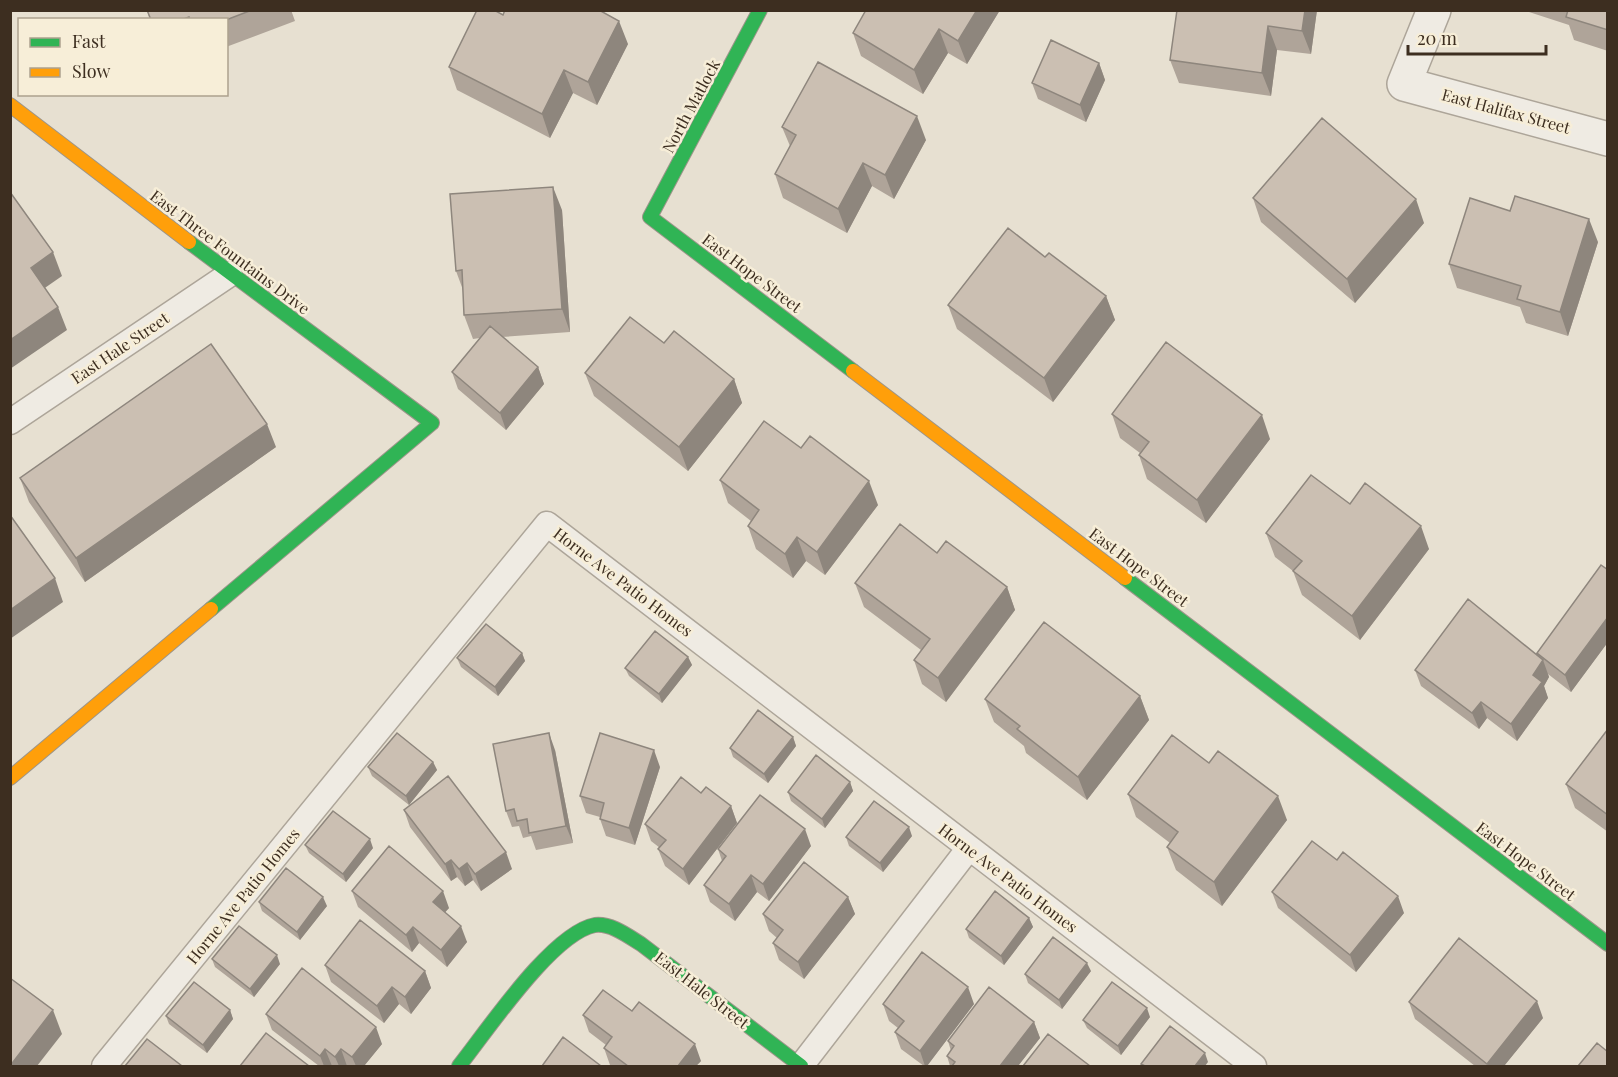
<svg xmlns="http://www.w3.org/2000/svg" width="1618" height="1077" viewBox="0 0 1618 1077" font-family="'Playfair Display',serif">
	<rect width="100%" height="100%" fill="#e7e0d1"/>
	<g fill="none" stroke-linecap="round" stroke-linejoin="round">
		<g stroke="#ada599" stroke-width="27">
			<path id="lane" d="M10 422 230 274
				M104 1066 547 524 1254 1066
				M801 1066 969 848"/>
		</g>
		<g stroke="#ada599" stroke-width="36">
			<path id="street" d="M1434 10 1404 84 1608 139"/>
		</g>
		<g stroke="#9c958a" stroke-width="16">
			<path id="fast" d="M760 10 650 217 853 371
				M189 242 432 423 211 609
				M1125 578 1608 944
				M459 1066C487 1031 552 933 595 925 611 923 628 936 641 944L801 1066"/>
		</g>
		<g stroke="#9c958a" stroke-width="16">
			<path id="slow" d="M10 105 189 242
				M853 371 1125 578
				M10 778 211 609"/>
		</g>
		<use href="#lane" stroke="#efebe3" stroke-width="24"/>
		<use href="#street" stroke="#efebe3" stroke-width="33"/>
		<use href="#fast" stroke="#30b455" stroke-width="14"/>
		<use href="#slow" stroke="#ff9f0a" stroke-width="14"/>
	</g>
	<path fill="#afa499" d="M147 10H291L295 21 226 47V20H150Z
		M1000 10 967 64 948 53 923 94 861 56 853 33Z
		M1177 10H1317L1311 54 1277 50 1271 96 1179 83 1170 60Z
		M1529 10H1608V51L1574 40 1569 25 1529 12Z
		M503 15 628 44 597 105 573 93 550 138 457 90 449 67Z
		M1099 63 1105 80 1086 122 1038 99 1032 83Z
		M782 127 926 140 894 199 872 186 847 233 783 198 775 174 790 146Z
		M1253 198 1424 223 1355 303 1261 222Z
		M562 210 570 332 502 337 538 367 544 384 506 430 458 389 452 372 480 338 473 339 464 315 463 290 456 271Z
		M1598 242 1568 336 1526 323 1520 307 1457 288 1449 264Z
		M1106 296 1115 320 1053 402 957 329 948 305Z
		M585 373 734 379 742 403 688 471 594 396Z
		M1112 414 1270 439 1206 523 1147 479 1139 455 1140 453 1120 438Z
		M276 447 85 582 29 502 20 478Z
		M720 480 878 505 825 575 806 561 793 578 756 549 748 526 751 521 728 503Z
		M1350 504 1429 549 1360 640 1302 595 1293 571 1275 557 1266 533Z
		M937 553 1007 587 1015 610 946 702 922 684 914 660 921 650 864 607 855 583Z
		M1608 570V642L1571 692 1548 674 1549 677 1544 686 1548 698 1517 741 1487 718 1479 729 1421 686 1415 670 1537 656V653Z
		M522 653 525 661 498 696 461 667 457 658Z
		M688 657 692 665 662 703 629 676 625 668Z
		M1140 696 1149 720 1087 800 1026 753 1024 746 994 722 985 699Z
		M1608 729V832L1575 808 1566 784Z
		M793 737 796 746 768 783 733 757 730 748Z
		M555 750 573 843 536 850 531 836 523 838 519 826 512 827 506 811Z
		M433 762 437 770 409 805 372 776 368 767Z
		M1209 763 1287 820 1222 906 1176 870 1167 847 1170 843 1136 817 1128 794Z
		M660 767 635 845 606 836 600 819V817L586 813 580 796Z
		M850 782 853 791 825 828 791 801 788 792Z
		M701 793 731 806 737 823 689 885 665 866 658 849 660 848 651 841 645 824Z
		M404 810 512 869 481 891 473 880 465 886 457 877 451 881 410 827Z
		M912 836 883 872 849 846 846 837Z
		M305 845 373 848 346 882 309 853Z
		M811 846 769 901 757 892 735 921 710 902 704 885 722 861 718 849Z
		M352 891 449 908 445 912 467 942 447 967 419 943 412 952 358 907Z
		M1272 892 1404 913 1356 972 1278 908Z
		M848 897 855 914 804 979 779 960 773 943 777 938 769 931 763 914Z
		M259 902 327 906 300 940 262 911Z
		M1029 918 1033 927 1004 965 969 938 966 929Z
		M212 959 280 964 254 997 215 967Z
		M325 965 425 971 431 988 411 1014 399 1004 384 1023 331 982Z
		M1091 971 1062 1009 1028 983 1025 974Z
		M1409 1002 1543 1018 1504 1066H1475L1415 1019Z
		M883 1004H974L927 1066H924L901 1049 895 1032 898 1028 889 1021Z
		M230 1010 233 1019 207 1053 169 1024 166 1016Z
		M632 1011 701 1061 696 1066H612L610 1065 604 1048 606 1045 589 1032 583 1015Z
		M266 1014 382 1044 364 1066H319L272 1030Z
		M1150 1017 1121 1055 1087 1028 1083 1020Z
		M1034 1022 1040 1038 1018 1066H950L947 1056 951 1051 948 1041Z"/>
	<path fill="#8e867d" d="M977 10H1000L967 64 958 41Z
		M1305 10H1317L1311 54 1302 31Z
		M619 21 628 44 597 105 588 82Z
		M1268 26 1277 50 1271 96 1262 73Z
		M939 29 948 53 923 94 914 70Z
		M1099 63 1105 80 1086 122 1080 105Z
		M564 70 573 93 550 138 542 114Z
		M917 116 926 140 894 199 885 175Z
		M863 163 872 186 847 233 838 209Z
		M553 187 562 210 570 332 562 309Z
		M1416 199 1424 223 1355 303 1347 279Z
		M1589 219 1598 242 1568 336 1560 312Z
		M53 252 62 276 39 292 31 268Z
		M1106 296 1115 320 1053 402 1044 378Z
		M58 307 67 330 10 369V340Z
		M538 367 544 384 506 430 500 413Z
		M734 379 742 403 688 471 679 447Z
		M1262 415 1270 439 1206 523 1197 500Z
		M267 424 276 447 85 582 76 558Z
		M869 481 878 505 825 575 817 552Z
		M1421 526 1429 549 1360 640 1352 616Z
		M797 537 806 561 793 578 785 554Z
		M55 578 63 602 10 639V610Z
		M1007 587 1015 610 946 702 938 678Z
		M1608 617V642L1571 692 1565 675Z
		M522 653 525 661 498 696 495 687Z
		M688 657 692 665 662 703 659 694Z
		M1543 660 1549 677 1544 686 1548 698 1517 741 1511 724 1533 675Z
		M1140 696 1149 720 1087 800 1078 777Z
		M1481 702 1487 718 1479 729 1472 713Z
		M549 733 555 750 573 843 566 826Z
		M793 737 796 746 768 783 764 774Z
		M654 750 660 767 635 845 629 828Z
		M433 762 437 770 409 805 406 796Z
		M850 782 853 791 825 828 822 819Z
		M1278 796 1287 820 1222 906 1214 882Z
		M731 806 737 823 689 885 683 869Z
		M909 827 912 836 883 872 880 863Z
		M805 829 811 846 769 901 763 884Z
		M370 839 373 848 346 882 343 874Z
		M506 852 512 869 481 891 475 874Z
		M451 860 457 877 451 881 445 864Z
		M467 863 473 880 465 886 459 869Z
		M751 875 757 892 735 921 729 904Z
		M443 891 449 908 439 919 433 902Z
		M1398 896 1404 913 1356 972 1350 955Z
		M323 897 327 906 300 940 297 932Z
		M848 897 855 914 804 979 798 962Z
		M1029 918 1033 927 1004 965 1001 956Z
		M461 926 467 942 447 967 441 950Z
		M413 927 419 943 412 952 406 935Z
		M277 955 280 964 254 997 250 989Z
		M1087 963 1091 971 1062 1009 1059 1000Z
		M425 971 431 988 411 1014 405 997Z
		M392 987 399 1004 384 1023 377 1006Z
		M968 987 974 1004 927 1066H925L920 1051Z
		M1537 1001 1543 1018 1504 1066H1488L1487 1064Z
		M1147 1008 1150 1017 1121 1055 1118 1046Z
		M53 1010 62 1034 37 1066H10Z
		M230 1010 233 1019 207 1053 203 1045Z
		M1034 1022 1040 1038 1018 1066H1000Z
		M376 1027 382 1044 364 1066H356L352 1057Z
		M695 1044 701 1061 696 1066H678Z
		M325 1049 332 1066H324L320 1056Z
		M341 1049 347 1066H339L335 1057Z
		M1205 1053 1208 1062 1205 1066H1195Z"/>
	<path fill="#cbbfb2" stroke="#8e867d" stroke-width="1.5" d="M147 10H252L226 20H190L189 17 181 20H151Z
		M477 10H494L503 15 505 10H599L619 21 588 82 564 70 542 114 449 67Z
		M866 10H977L958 41 939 29 914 70 853 33Z
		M1177 10H1305L1302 31 1268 26 1262 73 1170 60Z
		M1568 10H1608V30L1566 17Z
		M1051 40 1099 63 1080 105 1032 83Z
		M818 62 917 116 885 175 863 163 838 209 775 174 796 135 782 127Z
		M1322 118 1416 199 1347 279 1253 198Z
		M553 187 562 309 464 315 462 270 456 271 450 194Z
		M10 192 53 252 31 268 58 307 10 340Z
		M1515 196 1589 219 1560 312 1517 299 1521 286 1449 264 1470 198 1510 211Z
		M1008 228 1045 257 1049 253 1106 296 1044 378 948 305Z
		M630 317 664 343 674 331 734 379 679 447 585 373Z
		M490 326 538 367 500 413 452 372Z
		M1166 342 1262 415 1197 500 1139 455 1149 442 1112 414Z
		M211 344 267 424 76 558 20 478Z
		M764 421 801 448 810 436 869 481 817 552 797 537 785 554 748 526 759 510 720 480Z
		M1311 475 1350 504 1365 483 1421 526 1352 616 1293 571 1302 561 1266 533Z
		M10 515 55 578 10 610Z
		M900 524 937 553 946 541 1007 587 938 678 914 660 930 639 855 583Z
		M1601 565 1608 570V617L1565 675 1537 653Z
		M1468 599 1543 660 1533 675 1542 682 1511 724 1481 702 1472 713 1415 670Z
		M1044 622 1140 696 1078 777 1017 729 1020 726 985 699Z
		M486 624 522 653 495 687 457 658Z
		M655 631 688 657 659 694 625 668Z
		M758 710 793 737 764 774 730 748Z
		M1608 729V815L1566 784Z
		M397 733 433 762 406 796 368 767Z
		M549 733 566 826 529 833 527 819 517 821 514 809 506 811 493 744Z
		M600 733 654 750 629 828 600 819 604 803 580 796Z
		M1172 735 1209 763 1218 751 1278 796 1214 882 1167 847 1178 832 1128 794Z
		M816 755 850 782 822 819 788 792Z
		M448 776 506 852 475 874 467 863 459 869 451 860 445 864 404 810Z
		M681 777 701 793 706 787 731 806 683 869 658 849 666 840 645 824Z
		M760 795 805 829 763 884 751 875 729 904 704 885 726 856 718 849Z
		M874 801 909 827 880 863 846 837Z
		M333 811 370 839 343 874 305 845Z
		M1312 841 1337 860 1343 852 1398 896 1350 955 1272 892Z
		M389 846 443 891 433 902 461 926 441 950 413 927 406 935 352 891Z
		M804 862 848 897 798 962 773 943 783 930 763 914Z
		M286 868 323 897 297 932 259 902Z
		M995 891 1029 918 1001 956 966 929Z
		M360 920 425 971 405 997 392 987 377 1006 325 965Z
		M239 926 277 955 250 989 212 959Z
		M1053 937 1087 963 1059 1000 1025 974Z
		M1459 938 1537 1001 1487 1064 1409 1002Z
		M922 952 968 987 920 1051 895 1032 904 1021 883 1004Z
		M302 968 376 1027 352 1057 341 1049 335 1057 325 1049 320 1056 266 1014Z
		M10 978 53 1010 10 1066Z
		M194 982 230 1010 203 1045 166 1016Z
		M1112 982 1147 1008 1118 1046 1083 1020Z
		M989 987 1034 1022 1000 1066H952L955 1062 947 1056 954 1046 948 1041Z
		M603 990 632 1011 639 1002 695 1044 678 1066H628L604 1048 612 1037 583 1015Z
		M1170 1026 1205 1053 1195 1066H1145L1141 1064Z
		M266 1033 309 1066H240Z
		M1048 1034 1090 1066H1023Z
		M563 1037 601 1066H542Z
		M147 1039 182 1066H125Z
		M1597 1043 1608 1052V1066H1578Z"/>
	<g text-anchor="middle" stroke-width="5" stroke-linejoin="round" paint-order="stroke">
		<g font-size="16" fill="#3d2e20" stroke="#f7eed8">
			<text transform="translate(691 106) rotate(-62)" y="6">North Matlock</text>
			<text transform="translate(1506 111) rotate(15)" y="6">East Halifax Street</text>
			<text transform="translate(230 252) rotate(37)" y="6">East Three Fountains Drive</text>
			<text transform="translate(752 273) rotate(37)" y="6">East Hope Street</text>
			<text transform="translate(120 348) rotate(-34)" y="6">East Hale Street</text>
			<text transform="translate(1139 567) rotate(37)" y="6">East Hope Street</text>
			<text transform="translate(623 582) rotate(37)" y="6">Horne Ave Patio Homes</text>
			<text transform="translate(1526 861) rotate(37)" y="6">East Hope Street</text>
			<text transform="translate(1008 878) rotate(37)" y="6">Horne Ave Patio Homes</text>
			<text transform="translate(243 896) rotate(-51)" y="6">Horne Ave Patio Homes</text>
			<text transform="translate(702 990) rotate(38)" y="6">East Hale Street</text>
		</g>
	</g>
	<rect width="1618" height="1077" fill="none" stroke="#3d2e20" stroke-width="24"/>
	<rect x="18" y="18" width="210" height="78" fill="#f7eed8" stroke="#ada18e" stroke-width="1.5"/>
	<rect x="30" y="38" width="30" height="9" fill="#30b455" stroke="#ada18e" stroke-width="1.5"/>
	<text x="72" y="48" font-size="18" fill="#3d2e20">Fast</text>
	<rect x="30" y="68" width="30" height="9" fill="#ff9f0a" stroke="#ada18e" stroke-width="1.5"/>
	<text x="72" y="78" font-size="18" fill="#3d2e20">Slow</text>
	<path d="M1408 45v9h138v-9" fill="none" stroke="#3d2e20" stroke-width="3"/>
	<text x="1417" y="45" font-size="18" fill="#3d2e20" stroke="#f7eed8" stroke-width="4.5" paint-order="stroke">20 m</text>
</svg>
